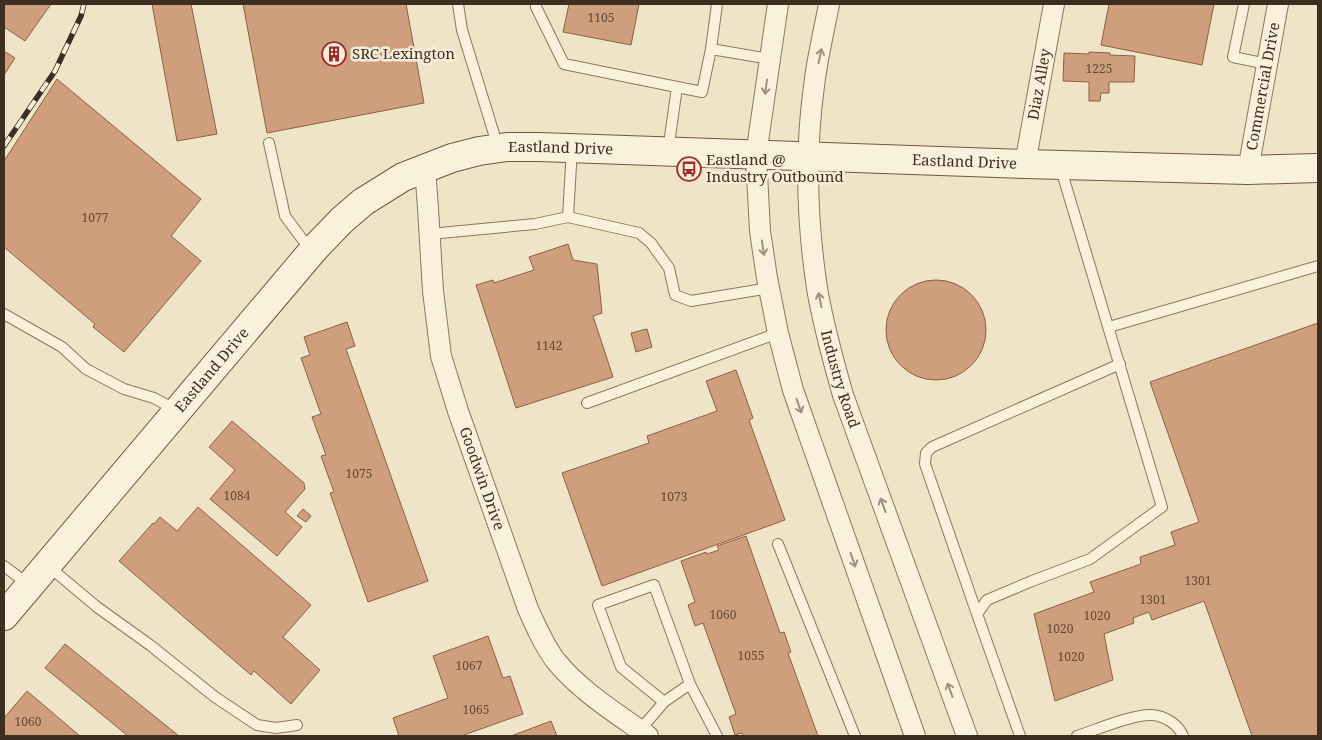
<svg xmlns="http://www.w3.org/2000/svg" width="1322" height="740" viewBox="0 0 1322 740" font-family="'Noto Serif',serif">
	<rect width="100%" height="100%" fill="#f0e4c8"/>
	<path fill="#cf9f7d" stroke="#8d5f41" d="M4 4H51L25 41 4 27Z
		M152 4H191L217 134 177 141Z
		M243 4H406L424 103 267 133Z
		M569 4H639L631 45 563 32Z
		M1109 4H1214L1202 65 1101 45Z
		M4 51 15 58 4 75Z
		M1089 52 1110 53V55L1135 56 1134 82H1109V93H1101L1100 101H1089V82L1063 81 1064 53 1089 54Z
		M57 79 201 199 171 236 201 261 124 352 93 327 95 324 4 247V161Z
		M568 244 573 260 597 264 602 313 593 316 613 377 516 408 476 285 493 280 494 283 534 270 529 257Z
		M886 330a50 50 0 1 1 100 0a50 50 0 1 1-100 0Z
		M347 322 355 346 346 349 428 581 368 602 330 493 334 492 321 456 326 455 312 417 321 414 301 358 310 355 304 337Z
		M1318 323V736H1252L1204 601 1152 620 1149 612 1133 618 1134 623 1104 634 1113 680 1055 701 1034 614 1094 592 1090 582 1141 564 1140 557 1175 545 1171 532 1199 522 1150 382Z
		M647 329 652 347 636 352 631 333Z
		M736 370 753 418 749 420 785 520 602 586 562 473 649 443 647 436 717 411 706 381Z
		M232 421 304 483 305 489 285 512 302 527 277 556 210 499 235 470 209 447Z
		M198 507 311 605 283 637 320 670 291 704 254 671 251 675 119 561 153 523 154 524 160 517 177 531Z
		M303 509 311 516 306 522 297 516Z
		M746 536 780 633 784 632 791 652 788 653 818 736H743L742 733 735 735 729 717 736 714 703 623 695 626 688 605 695 602 681 561 706 552 707 554 719 550 717 546Z
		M488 636 503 678 510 676 523 714 461 736H399L393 718 448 698 433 656Z
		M65 644 179 736H128L45 668Z
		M27 691 80 736H4V718Z
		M551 721 557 736H511Z"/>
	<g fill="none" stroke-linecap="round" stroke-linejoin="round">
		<g stroke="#8d765c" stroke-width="12">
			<path id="lane" d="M458 4 462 30 498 147
				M536 4V7L564 64 677 87
				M1244 4 1233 57 1267 64
				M711 49 717 4
				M269 143 285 216 311 251
				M668 151 677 87 702 92 711 49 770 59
				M568 217 639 233 651 243 669 268 675 295 691 301 769 288
				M430 234 535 224 568 217 572 148
				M4 314 62 347 86 369 124 389 154 398 176 410
				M1109 327 1318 266
				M587 403 778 333
				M778 544 855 736
				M47 565 97 607 150 645 215 697 257 725 276 728 297 725
				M4 566 29 585
				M977 614 925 464 926 453 932 447 1120 364
				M664 702 690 684
				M640 730 664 702 621 667 598 605 654 585 690 684 717 736
				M1020 736 977 614 987 600 1032 581 1090 559 1162 507 1060 166
				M1077 736C1096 730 1133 714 1152 715 1165 716 1178 724 1183 736"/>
		</g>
		<g stroke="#8d765c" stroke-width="22">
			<g id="street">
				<path d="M778 4 756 155 760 231 767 278 778 333 793 390 915 736"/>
				<path id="s1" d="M829 4C824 31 817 59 814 86 805 152 807 222 817 288 823 324 833 360 843 395L967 736"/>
				<path id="s2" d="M1025 164 1054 4"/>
				<path id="s3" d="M425 168 428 208 433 291 441 356 458 411 528 609C536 627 544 645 555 660 580 691 616 713 648 736"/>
				<path id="s4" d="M1248 170 1278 4"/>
			</g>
		</g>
		<g stroke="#6f573f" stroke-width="30">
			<g id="secondary">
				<path id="s5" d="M4 616 315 248 342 220 363 202 403 177 452 158 479 151 507 147H539L1025 164 1248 170 1318 168"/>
			</g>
		</g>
		<use href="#lane" stroke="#faf1dc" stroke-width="10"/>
		<use href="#street" stroke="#faf1dc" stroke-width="20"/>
		<use href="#secondary" stroke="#faf1dc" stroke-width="28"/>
		<g stroke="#3d2e20" stroke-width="5.5">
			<path id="rail" d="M4 146 55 71 81 16 84 4"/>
		</g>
		<use href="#rail" stroke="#f7eed8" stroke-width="4" stroke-dasharray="11" stroke-linecap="butt"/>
	</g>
	<defs><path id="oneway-shaft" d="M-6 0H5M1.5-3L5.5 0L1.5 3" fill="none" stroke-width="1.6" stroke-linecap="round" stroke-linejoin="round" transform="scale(1.25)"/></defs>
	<g stroke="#9c907e">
		<use href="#oneway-shaft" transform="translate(820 56) rotate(-79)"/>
		<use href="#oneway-shaft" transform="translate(766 87) rotate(98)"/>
		<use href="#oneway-shaft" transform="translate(763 248) rotate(82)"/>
		<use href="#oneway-shaft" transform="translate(820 300) rotate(-102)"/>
		<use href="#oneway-shaft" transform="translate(799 406) rotate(71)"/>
		<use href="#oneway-shaft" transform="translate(883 505) rotate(-110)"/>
		<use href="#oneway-shaft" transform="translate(853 560) rotate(71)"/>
		<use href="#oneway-shaft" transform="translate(950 690) rotate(-110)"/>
	</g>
	<defs>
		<g id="building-ring" transform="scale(1.25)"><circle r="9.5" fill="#f7eed8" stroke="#9e2a2b" stroke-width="1.5"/><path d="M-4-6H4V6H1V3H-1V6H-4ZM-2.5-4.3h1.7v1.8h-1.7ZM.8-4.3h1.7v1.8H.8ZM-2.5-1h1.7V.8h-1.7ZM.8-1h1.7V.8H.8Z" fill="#9e2a2b"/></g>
		<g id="bus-ring" transform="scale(1.25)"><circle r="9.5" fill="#f7eed8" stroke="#9e2a2b" stroke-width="1.5"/><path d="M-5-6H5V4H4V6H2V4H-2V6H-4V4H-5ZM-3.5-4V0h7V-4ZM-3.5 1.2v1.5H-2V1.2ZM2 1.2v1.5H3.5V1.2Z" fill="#9e2a2b"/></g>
	</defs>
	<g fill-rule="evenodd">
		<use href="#building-ring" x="334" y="54"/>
		<use href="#bus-ring" x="689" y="169"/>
	</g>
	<g text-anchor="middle" stroke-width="5" stroke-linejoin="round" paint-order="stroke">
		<g font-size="12" fill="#624a37">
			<text x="601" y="22">1105</text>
			<text x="1099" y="73">1225</text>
			<text x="95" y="222">1077</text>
			<text x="549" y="350">1142</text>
			<text x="359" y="478">1075</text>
			<text x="237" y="500">1084</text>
			<text x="674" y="501">1073</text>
			<text x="1198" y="585">1301</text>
			<text x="1153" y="604">1301</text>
			<text x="723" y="619">1060</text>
			<text x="1097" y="620">1020</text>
			<text x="1060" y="633">1020</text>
			<text x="751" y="660">1055</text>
			<text x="1071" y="661">1020</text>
			<text x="469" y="670">1067</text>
			<text x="476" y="714">1065</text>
			<text x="28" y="726">1060</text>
		</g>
		<g font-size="15" fill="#3d2e20" stroke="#f7eed8" text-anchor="start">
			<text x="352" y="59">SRC Lexington</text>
			<text x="706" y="165">Eastland @<tspan x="706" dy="17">Industry Outbound</tspan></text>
		</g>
		<g font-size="15" fill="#3d2e20" stroke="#f7eed8">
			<text dy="5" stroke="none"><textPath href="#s2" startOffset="81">Diaz Alley</textPath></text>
			<text dy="5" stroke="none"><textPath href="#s4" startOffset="85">Commercial Drive</textPath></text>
			<text dy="5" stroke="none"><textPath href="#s5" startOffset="758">Eastland Drive</textPath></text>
			<text dy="5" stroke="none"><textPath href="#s5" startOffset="1162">Eastland Drive</textPath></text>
			<text dy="5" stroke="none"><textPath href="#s5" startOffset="322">Eastland Drive</textPath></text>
			<text dy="5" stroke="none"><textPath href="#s1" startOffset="380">Industry Road</textPath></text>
			<text dy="5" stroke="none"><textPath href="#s3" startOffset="318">Goodwin Drive</textPath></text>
		</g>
	</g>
	<rect width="1322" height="740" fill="none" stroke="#3d2e20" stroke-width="10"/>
</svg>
